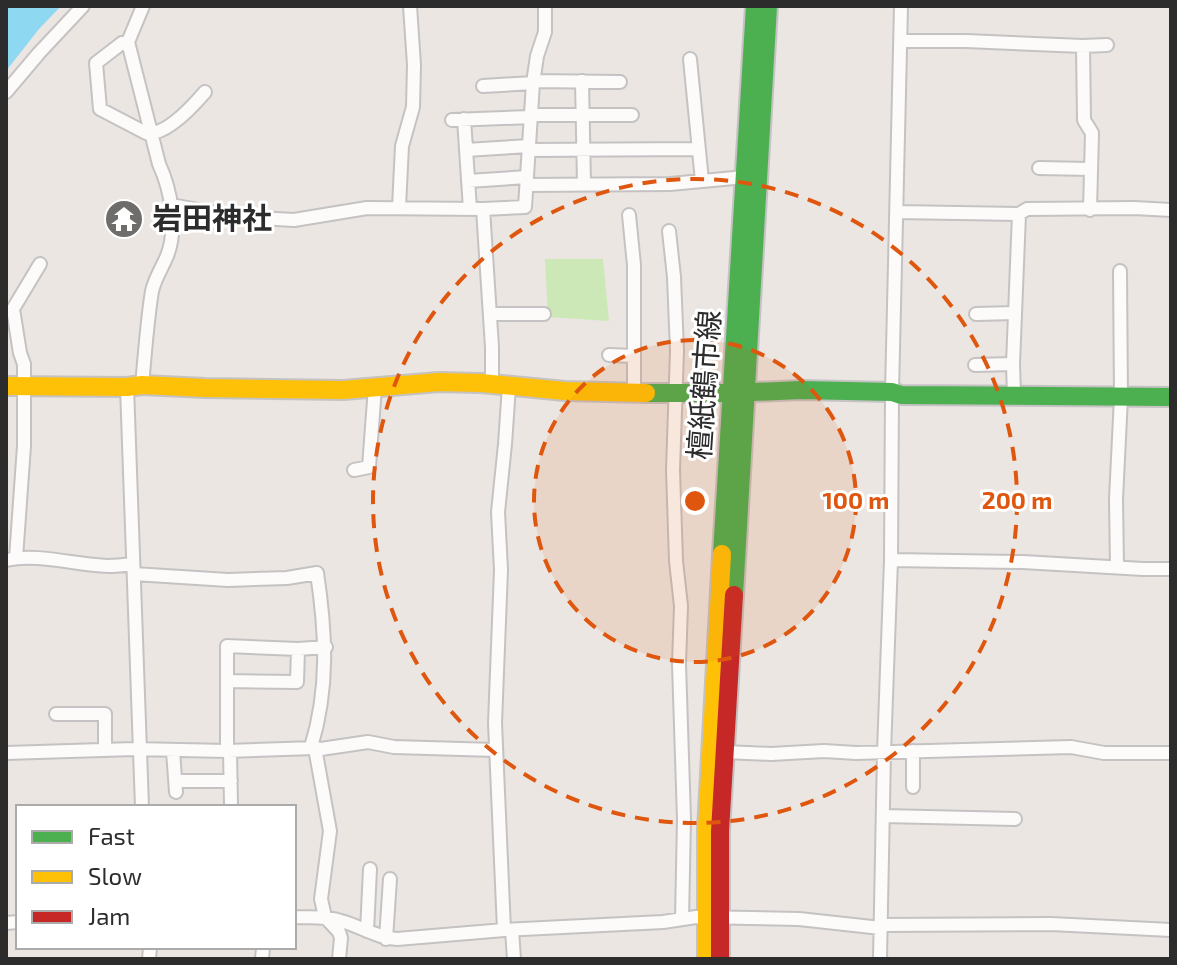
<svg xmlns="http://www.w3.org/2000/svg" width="1177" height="965" viewBox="0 0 1177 965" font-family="'Exo 2','Noto Sans JP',sans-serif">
	<rect width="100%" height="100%" fill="#ebe6e1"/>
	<path fill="#cce8b7" d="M545 259H603L609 321 548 317Z"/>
	<path fill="#8fd8f2" d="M6 6H61L39 29 6 71Z"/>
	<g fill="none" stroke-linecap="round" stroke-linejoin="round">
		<g stroke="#c4c2c3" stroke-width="16">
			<path id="street" d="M901 41H966L1083 46 1107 45
				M128 42 122 43 96 63 100 109 146 133C166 136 193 106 205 92
				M1083 46 1084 120 1092 133 1090 210
				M690 59 702 181
				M534 81 620 82
				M582 81 584 184
				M483 86 533 83
				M6 92 39 53 83 6
				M531 115H632
				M464 119 470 209
				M452 120 531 117
				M466 150 529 146
				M529 150 699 149
				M1039 168 1091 169
				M468 181 527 177
				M527 185 670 184 745 177
				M171 205 238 217 294 220 367 208 483 209 492 347V384
				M399 207 402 146 413 107 414 65 410 6
				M483 209 525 207 533 83 537 56 545 32V6
				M897 212 1019 214 1027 209 1134 208 1171 210
				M629 215 634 265V393
				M669 231 674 277 677 351 673 470 676 561 681 606 679 664 684 819 682 919
				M490 314H544
				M976 314 1015 313
				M609 355 634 356
				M975 365 1013 364
				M142 385C145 354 147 322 152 291 155 278 162 268 167 256 178 228 171 190 159 164L128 42 143 6
				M127 387 142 807
				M1014 395 1013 364 1019 214
				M354 470 369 467 375 387
				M16 558 24 446V364L20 353 13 309 40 264
				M6 560C39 553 74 565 108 566 116 566 125 565 133 564
				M891 560 1023 562 1143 569H1171
				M1117 567 1116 499 1121 397 1120 271
				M134 574 228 580 287 578 317 573C326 633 329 689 311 747
				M227 681 297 682 298 649
				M56 714H105V750
				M315 748 321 749 368 742 394 747 495 750
				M173 751 176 792
				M227 751V646L298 649 326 647
				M230 751 231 804
				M724 752 771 754 824 751 856 753 1071 747 1104 753H1171
				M6 753 134 749 227 751 315 748 330 831 321 899 325 917 339 932 341 938 339 959
				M176 781H231
				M913 787V751
				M883 816 1015 819
				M294 917C309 918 326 916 341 921 360 926 377 938 397 939L504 930 663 922 696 917 799 919 881 928
				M6 923 18 922
				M881 925 1051 924 1171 930
				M504 930 495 723 501 570 498 512 505 444 509 386
				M512 930 514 959
				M367 931 370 869
				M386 939 390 879
				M149 959 150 947
				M262 959 263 947
				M880 959 884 752 891 560 892 392 901 6"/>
		</g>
		<g stroke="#c4c2c3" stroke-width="22">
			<path id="fast" d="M646 393H732L801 390 892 392 901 395 1171 397
				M722 554 755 6
				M734 595 768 6"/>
		</g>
		<g stroke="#c4c2c3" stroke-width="22">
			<path id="slow" d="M6 386 127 387 142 385 205 388 343 390 439 382 481 383 565 391 646 393
				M707 959V829L722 554"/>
		</g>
		<g stroke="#c4c2c3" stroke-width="22">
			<path id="jam" d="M720 959V831L734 595"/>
		</g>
		<use href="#street" stroke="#fcfbfa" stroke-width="12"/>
		<use href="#fast" stroke="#4caf50" stroke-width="18"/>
		<use href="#slow" stroke="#ffc107" stroke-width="18"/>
		<use href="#jam" stroke="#c62828" stroke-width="18"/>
	</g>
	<circle cx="695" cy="501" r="161" fill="#df570e" fill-opacity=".12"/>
	<g fill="none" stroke="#df570e" stroke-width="4" stroke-dasharray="14 10">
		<circle cx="695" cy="501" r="161"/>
		<circle cx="695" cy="501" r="322"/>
	</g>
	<defs>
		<g id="temple-disc" transform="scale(2)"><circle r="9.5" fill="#6f6d6b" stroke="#fff"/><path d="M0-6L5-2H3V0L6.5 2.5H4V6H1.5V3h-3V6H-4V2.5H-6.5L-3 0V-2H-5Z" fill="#fff"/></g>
	</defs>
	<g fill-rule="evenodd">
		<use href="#temple-disc" x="124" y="219"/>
	</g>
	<g text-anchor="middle" stroke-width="6" stroke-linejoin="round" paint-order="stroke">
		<g font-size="30" font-weight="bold" fill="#2c2c2c" stroke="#fff" text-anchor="start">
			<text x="152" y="229">岩田神社</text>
		</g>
		<g font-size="30" fill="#2c2c2c" stroke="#fff">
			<text transform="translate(705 385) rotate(-86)" y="10">檀紙鶴市線</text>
		</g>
	</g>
	<circle cx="695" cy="501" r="12" fill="#df570e" stroke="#fff" stroke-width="4"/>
	<g font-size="24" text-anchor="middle" font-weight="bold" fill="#df570e" stroke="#fff" stroke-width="6" stroke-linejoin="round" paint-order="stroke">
		<text x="856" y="509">100 m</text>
		<text x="1017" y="509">200 m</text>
	</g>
	<rect width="1177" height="965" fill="none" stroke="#2c2c2c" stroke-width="16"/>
	<rect x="16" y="805" width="280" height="144" fill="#ffffff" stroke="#ababab" stroke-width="2"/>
	<rect x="32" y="831" width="40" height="12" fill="#4caf50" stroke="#ababab" stroke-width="2"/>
	<text x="88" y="845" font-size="24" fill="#2c2c2c">Fast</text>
	<rect x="32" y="871" width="40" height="12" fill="#ffc107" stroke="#ababab" stroke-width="2"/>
	<text x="88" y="885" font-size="24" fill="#2c2c2c">Slow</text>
	<rect x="32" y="911" width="40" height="12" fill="#c62828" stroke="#ababab" stroke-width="2"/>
	<text x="88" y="925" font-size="24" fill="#2c2c2c">Jam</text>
</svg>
